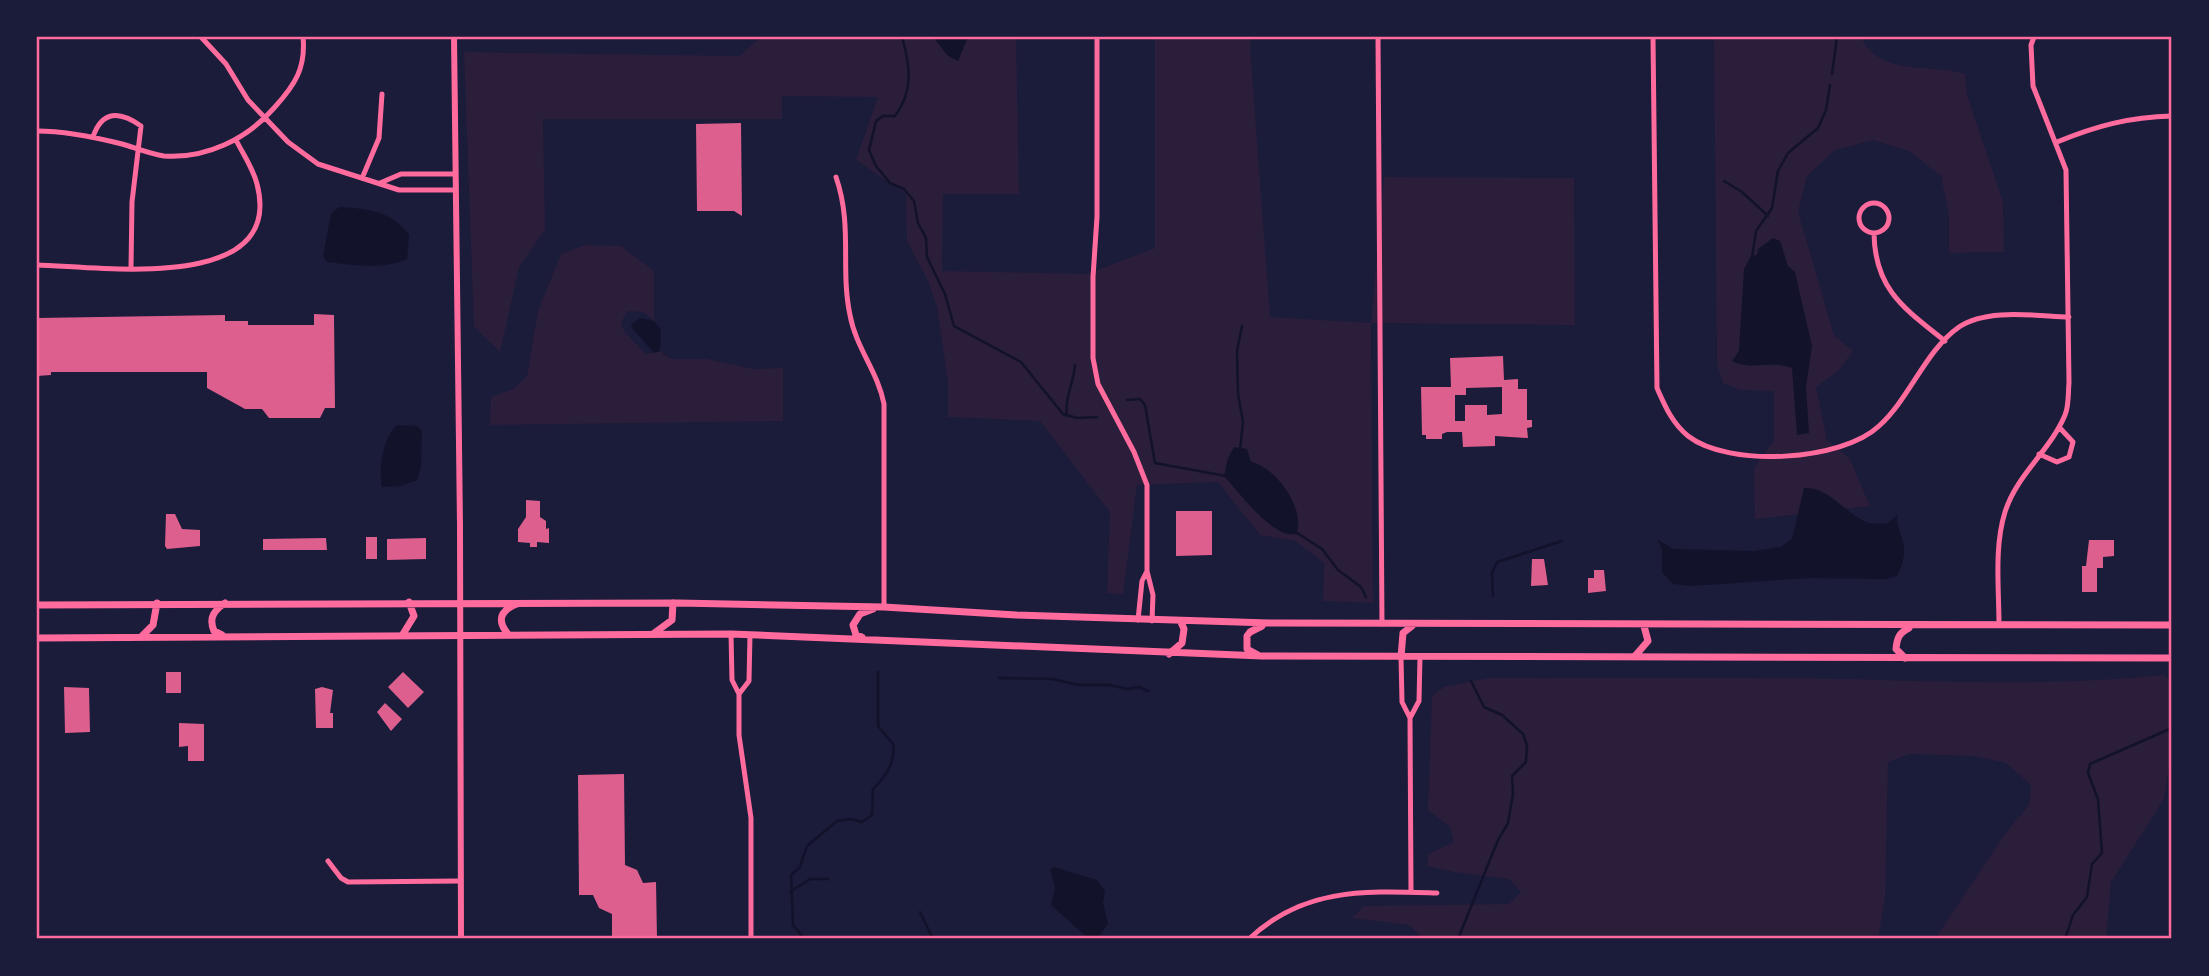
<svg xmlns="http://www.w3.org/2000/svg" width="2209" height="976" viewBox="0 0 2209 976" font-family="Inter,sans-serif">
	<rect width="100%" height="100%" fill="#1b1b3a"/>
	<path fill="#2a1e3b" d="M761 37H1016L1019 194H943L942 271 1087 274 1155 248V37H1252L1250 47 1270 317 1371 323 1384 177 1574 178 1575 325 1371 323 1373 603 1323 601 1324 563 1295 541 1260 535 1218 482 1137 485 1123 594 1107 593 1110 512 1040 421 948 417V382L937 307 928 281 907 241 906 194 856 160 878 97 782 96V119H543L545 230 519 267 500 352 474 327 464 52 739 56Z
		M1714 37H1861C1879 77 1929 63 1965 74L1967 95 2003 202 2004 252 1949 253V215L1941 176 1909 151 1873 140 1835 150 1807 176 1798 212 1834 335 1853 351 1838 371 1816 387 1827 440 1850 459 1870 506 1755 519 1754 468 1774 440V391L1740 390 1723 383 1717 364Z
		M585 245 621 246 654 271V321L643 312 628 311 621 322 624 331 646 354 660 351 670 359H707L753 369 783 368V421L490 425 491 397 513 389 527 376 538 311 561 254Z
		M2164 675 2172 683 2171 756 2164 799 2111 882 2106 939H1935L2005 834 2029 805 2031 785 2006 763 1975 756 1909 754 1888 762 1885 898 1878 939H1424L1409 925 1352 918 1364 906 1509 904 1521 892 1509 879 1454 872 1427 866 1428 854 1454 842 1450 827 1428 810 1432 696 1444 687 1488 678C1609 678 1729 677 1850 679 1955 682 2059 686 2164 675Z"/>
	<path fill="#12122b" d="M933 37H968L958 61 948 56Z
		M339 207C368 209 391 210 409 235L407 259C383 270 353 265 327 262L323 256 331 214Z
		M1773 238 1780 241 1788 266 1795 272 1812 346 1806 387 1809 433 1797 435 1792 368C1774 360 1751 371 1732 361L1739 351 1744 269 1751 256 1757 255 1758 249Z
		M640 318 654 321 661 329 660 351 654 353 632 328 631 325Z
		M397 425 417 426 422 431 421 467 417 480 401 486 382 487C378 470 383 436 397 425Z
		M1234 447 1247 449 1251 462C1275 466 1307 510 1296 534 1273 539 1239 492 1224 476L1228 458Z
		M1804 488C1828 486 1845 513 1866 522 1872 524 1881 524 1888 523L1898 514C1893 534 1915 540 1897 576L1885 579 1809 578 1691 586 1673 584 1662 572V549L1657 539 1673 549 1753 551 1781 547 1792 539Z
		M1054 867 1097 880 1105 891 1103 903 1108 924 1100 935 1087 937 1051 905 1055 887 1050 870Z"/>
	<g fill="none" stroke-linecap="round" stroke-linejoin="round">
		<path stroke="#12122b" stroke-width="2.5" d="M902 37C910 65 914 91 895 116H883L876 121 869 150 876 166 890 183 904 189 914 201 918 223 926 238 927 257 945 294 954 326 1021 362 1063 414 1077 418 1097 417
			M1832 74 1837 37
			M1724 181 1742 192 1768 216
			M1752 258 1756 231 1772 208 1778 171 1788 153 1818 128 1826 110 1830 85
			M1127 400 1140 399 1145 405 1155 463 1226 476
			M1067 416C1064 399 1074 383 1075 365
			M1240 450 1243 422 1238 394 1237 351 1242 326
			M1294 531 1322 549 1338 570 1361 587 1366 597
			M1493 596 1492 573 1497 562 1562 541
			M999 678 1052 679 1079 685H1110L1127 689 1139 687 1148 691
			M790 892 810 879H828
			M920 912 933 939
			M1334 938 1343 939
			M805 939 793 925 791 875 800 867 807 846 837 821 851 819 862 822 872 815 873 789C885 777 896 763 893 744L878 726V672
			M1458 939 1498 840 1508 823 1513 794 1512 776 1526 762 1527 745 1523 734 1502 715 1484 707 1471 681
			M2065 939 2073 915 2087 897 2092 864 2102 853 2098 799 2088 773 2090 764 2172 728"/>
	</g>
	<path fill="#dd5f8e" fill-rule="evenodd" d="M741 123 742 216 734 211H697L696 124Z
		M314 314 334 315 335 408H325L320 418H269L262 409H245L207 388V372H51V375L37 376V318L225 315V321H248V325H314Z
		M1503 356 1504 380 1518 379V389H1527V420H1532V427L1527 428 1528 438 1495 436V446L1463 447 1462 432H1447L1442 434V439H1426V435H1422L1421 387H1451L1450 358ZM1502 387V414L1487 415V405H1465V421H1455V395H1466V388Z
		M526 500 540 501V517L546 521V529L549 528V543L537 542V547H530V543L518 542V529L526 517Z
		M1176 511H1212V555L1176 556Z
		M166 514H175L182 529 200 530V546L167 549 165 546Z
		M366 537H377V559H366Z
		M326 538 327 550H263V539Z
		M426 538V559L387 560V539Z
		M2089 540H2114V556L2103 557V568H2097V592H2082V566H2086Z
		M1532 559H1544L1548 585 1531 586Z
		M1594 570H1604L1606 591 1588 593V578H1594Z
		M166 672H181V693H166Z
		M403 672 424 692 408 708 388 687Z
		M64 687 89 688 90 732 65 733Z
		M322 687 333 690 330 713H333V728H316L315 689Z
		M385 703 402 719 391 731 377 712Z
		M179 723 204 724V761H188V746L179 747Z
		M624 774 625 865 637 870 643 883 656 882 657 939H612V914L599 908 593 895H579L578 775Z"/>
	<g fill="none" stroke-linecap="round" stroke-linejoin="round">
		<path stroke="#ff6b9d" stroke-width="5" d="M201 37 226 64 248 100 288 142 318 164 399 190H455
			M1097 37V217L1093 277V358L1098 384 1134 452 1147 485V571L1153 595 1152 621
			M1378 37 1382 624
			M1653 37 1657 388C1665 406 1672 423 1688 436 1729 468 1842 461 1879 426 1910 398 1925 351 1959 327 1987 308 2036 316 2069 317
			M37 131C66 131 94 137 122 144 136 148 150 154 164 156 206 159 247 139 274 108 295 85 306 68 303 37
			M93 137C102 110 120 111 141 126L132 202 131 268
			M2057 142C2096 126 2129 117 2172 116
			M363 176 379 138 382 94
			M836 177C853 226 840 268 850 315 856 348 878 372 884 404V607
			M380 183 401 174H455
			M1859 218a15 15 0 1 1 30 0a15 15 0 1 1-30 0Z
			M1874 234C1875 290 1905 309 1945 341
			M37 265C96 266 286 295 257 184 253 168 243 154 236 140
			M2039 454 2057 462 2069 457 2073 442 2059 427
			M1138 620 1142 581 1147 571
			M1999 625C1999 589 1994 547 2005 512 2017 474 2050 451 2065 415 2069 406 2068 393 2069 383L2066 170 2033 86 2031 45 2034 37
			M731 634 732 680 739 694V735L751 818V939
			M1401 657 1402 702 1410 718 1411 892
			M739 694 749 681 750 635
			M1410 718 1419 701 1420 657
			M328 861 341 878 348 882 460 881
			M1249 939C1304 887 1366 891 1437 893"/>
		<path stroke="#ff6b9d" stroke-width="6" d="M454 37 460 526 461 939"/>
		<path stroke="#ff6b9d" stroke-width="7" d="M37 605 678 603 884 607 1016 615 1269 623 2172 625
			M403 634 414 616 409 602
			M508 634C496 620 501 610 517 604
			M653 634 672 620 673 603
			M222 635 214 631C208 617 215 610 225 603
			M142 636 153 625 157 603
			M862 637 856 635 853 625 860 614 873 609
			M37 638 731 634 1262 656 2172 658
			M1169 654 1182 643 1184 629 1181 622
			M1258 655 1247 649V636L1250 632 1262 626
			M1635 656 1648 641 1644 626
			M1401 657 1403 633 1412 626
			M1905 658 1896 649C1897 638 1899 633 1909 628"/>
	</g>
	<rect width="2209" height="976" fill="none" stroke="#1b1b3a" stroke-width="77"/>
	<rect x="38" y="38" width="2132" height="899" fill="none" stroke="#ff6b9d" stroke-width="2.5"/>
</svg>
